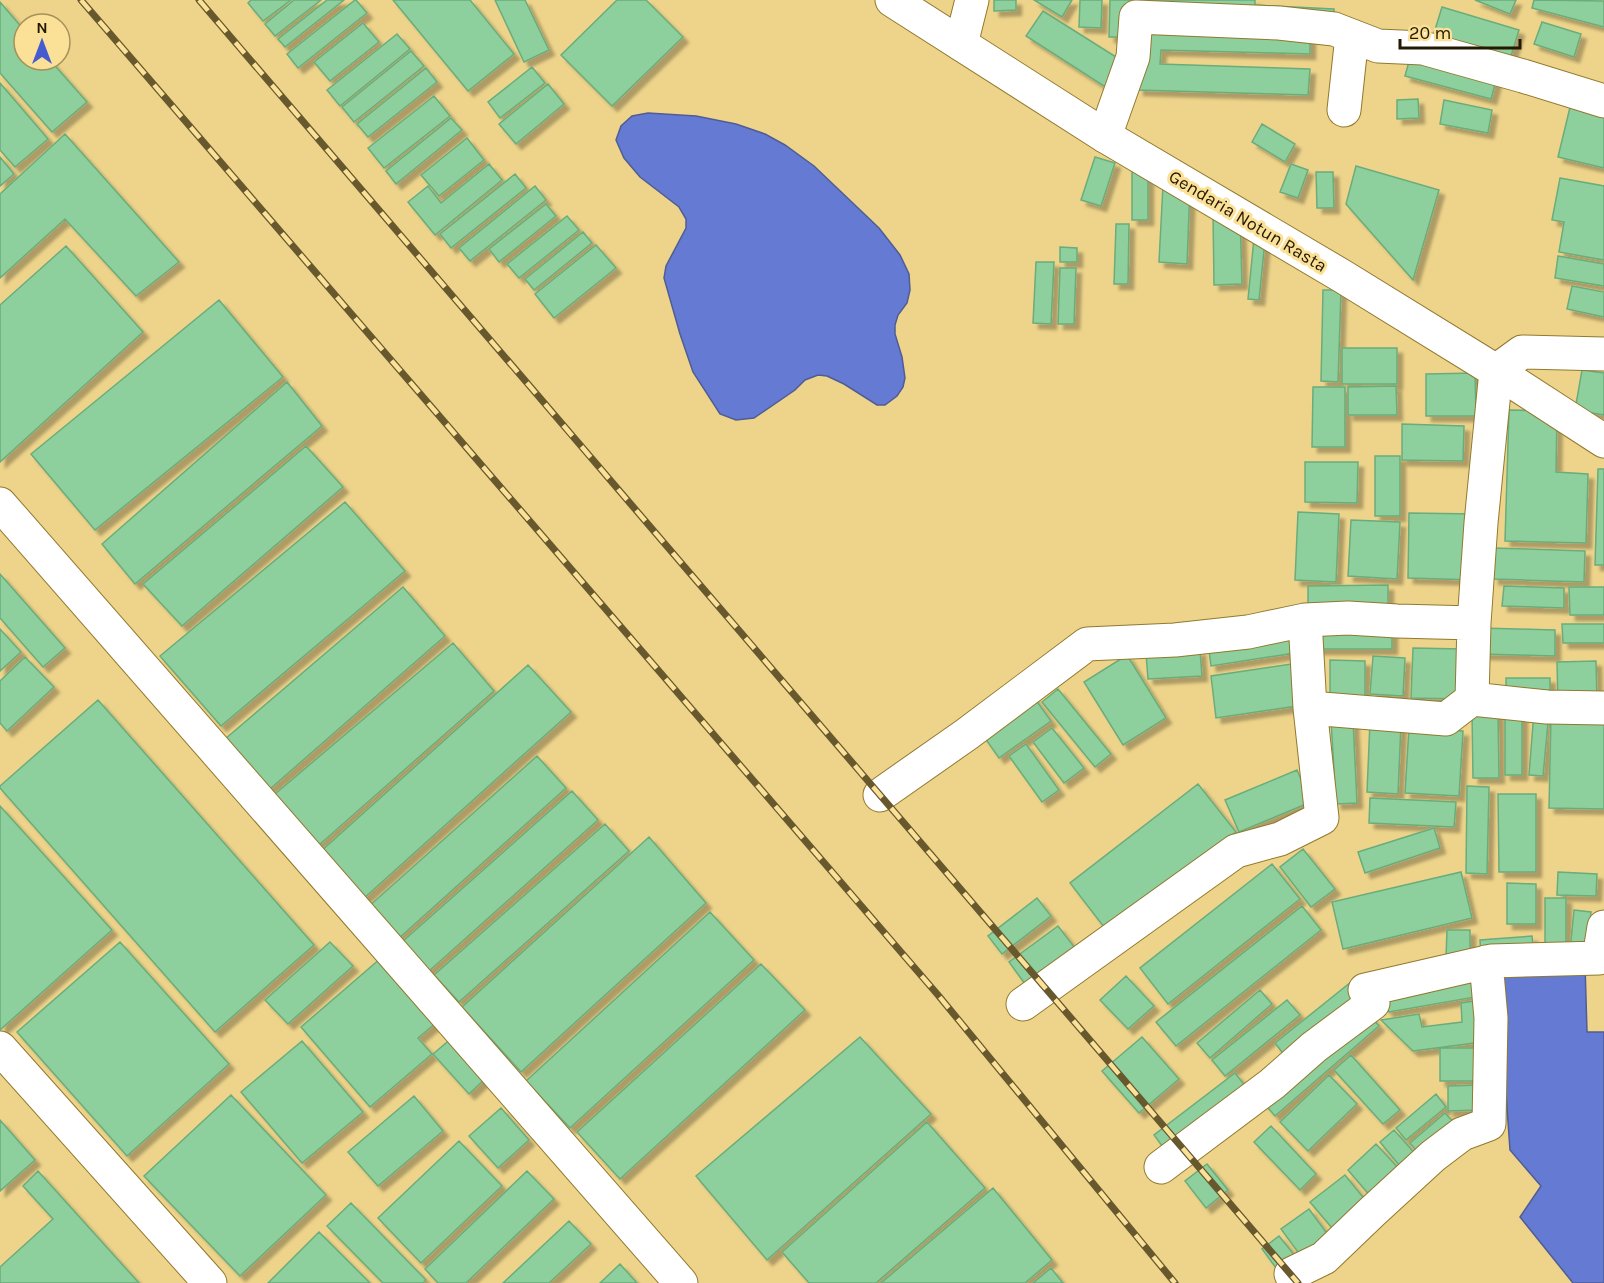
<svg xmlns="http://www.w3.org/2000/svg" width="1604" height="1283" viewBox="0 0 1604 1283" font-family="Karla,sans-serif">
	<defs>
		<filter id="shadow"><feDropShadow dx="5.5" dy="5.5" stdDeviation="1.5" flood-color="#0004"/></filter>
	</defs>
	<rect width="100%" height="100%" fill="#eed48a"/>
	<path fill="#647ad3" stroke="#505d94" stroke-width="1.5" d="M648 113 696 116 736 124 765 134 785 145 814 166 879 228 900 255 909 274 910 290 907 303 898 315 895 325V334L902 357 905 378 903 387 897 396 885 405H877L844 384 827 376 818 375 805 380 795 390 754 418 736 420 720 414 693 372 680 334 664 278 666 266 686 228V219L679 207 640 177 624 158 616 140 621 126 632 116Z
		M1585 964 1587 1032H1604V1283H1573L1520 1217 1541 1186 1510 1150 1497 966Z"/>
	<path fill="#8dcf9d" stroke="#6bac7b" stroke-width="1.5" filter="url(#shadow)" d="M251 0H291L263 21 248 3Z
		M294 0H321L275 36 265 24Z
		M327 0H344L285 47 278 39Z
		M355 0H356L367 13 298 68 287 54Z
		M393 0H470L514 54 468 91Z
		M495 0H525L549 50 524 62Z
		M617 0H646L683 37 612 106 561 55Z
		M994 0H1016V10L994 11Z
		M1034 0H1072L1062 17Z
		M1080 0H1102L1101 28 1079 27Z
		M1110 0H1130L1129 37H1109Z
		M1144 0H1255V5L1334 9V23L1143 12Z
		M1475 0H1516L1510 14Z
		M1534 0 1604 1V27L1532 8Z
		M0 2 24 30V60H50L87 102 52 132 0 73Z
		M1442 7 1519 30 1507 69 1430 46Z
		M1043 11 1124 62 1107 88 1026 36Z
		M1542 22 1581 34 1574 57 1534 44Z
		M363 23 379 42 330 81 314 62Z
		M1140 23 1310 27V54L1161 50 1160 64 1310 69 1308 95 1138 90Z
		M397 34 410 49 340 106 327 90Z
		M411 51 424 66 354 122 342 107Z
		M1411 54 1497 77 1491 99 1405 76Z
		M532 67 545 83 500 118 488 102Z
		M426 68 437 82 368 137 357 124Z
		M0 83 48 139 15 167 0 150Z
		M548 84 564 104 516 144 499 124Z
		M434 96 450 116 384 168 368 148Z
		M1418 99 1419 118 1397 119V100Z
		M1572 99 1604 107V168L1558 157Z
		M1444 100 1492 110 1488 133 1440 124Z
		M451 118 462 130 396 184 386 171Z
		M1262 124 1295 144 1285 162 1252 142Z
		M65 134 179 262 136 296 65 219 0 278V194Z
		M467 138 484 160 439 196 421 175Z
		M0 157 14 174 0 186Z
		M1095 157 1115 163 1101 206 1081 200Z
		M489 164 502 180 435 235 408 202 428 186 441 203Z
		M1291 164 1308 170 1298 198 1280 192Z
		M1356 166 1439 190 1413 280 1346 204Z
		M1132 169H1148V220H1132Z
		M1316 172H1333L1334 208H1317Z
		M515 174 526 188 451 248 440 234Z
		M1560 178 1604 186V260L1559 252 1564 222 1552 220Z
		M1163 185 1190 187 1187 264 1159 262Z
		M535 186 546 200 470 261 459 248Z
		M546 204 556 216 499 262 489 249Z
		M1240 213 1242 284 1214 285 1213 214Z
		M567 216 579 230 519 278 507 264Z
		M1116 224H1129L1128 284H1114Z
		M583 232 592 243 534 290 525 279Z
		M1254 238 1265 240 1259 300 1248 299Z
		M596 245 616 268 554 318 535 294Z
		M66 246 143 332 0 462V305Z
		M1060 247 1077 248V262H1060Z
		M1558 256 1604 264V286L1555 278Z
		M1036 262H1054L1051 324 1033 323Z
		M1060 268H1076L1074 324H1058Z
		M1572 286 1604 292V317L1567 309Z
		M1323 290H1341L1338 382 1321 381Z
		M219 300 283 377 95 530 31 454Z
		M1342 348H1397V384H1342Z
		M1582 370 1604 373V415L1575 410Z
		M1475 373 1476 416H1426V374Z
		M287 382 322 426 135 584 102 544Z
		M1396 386 1397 415H1348V387Z
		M1313 387H1345V447H1312Z
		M1509 410 1557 411 1556 472 1588 474 1586 543 1505 541Z
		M1402 424 1464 426 1463 461 1402 460Z
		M306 446 343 487 182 626 143 584Z
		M1375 456H1400V516H1375Z
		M1305 462H1358L1357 503 1305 502Z
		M1598 469H1604V565H1595Z
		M345 502 405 571 221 726 160 656Z
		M1298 512 1339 514 1336 582 1295 580Z
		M1409 513 1476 514 1475 580 1408 578Z
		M1351 520 1400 522 1397 579 1348 576Z
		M1493 548 1585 551 1584 582 1493 579Z
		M0 574 65 648 43 667 0 618Z
		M1388 585V611L1308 612V586Z
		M1504 586 1564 588V608L1502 606Z
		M403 587 445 636 270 789 225 739Z
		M1569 587H1604V615H1570Z
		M1312 624H1392V649H1312Z
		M1562 624H1604V643H1563Z
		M1480 628 1555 630V656L1480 654Z
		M0 629 21 652 0 671Z
		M1298 629 1301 652 1211 666 1208 643Z
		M453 643 494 691 319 845 275 794Z
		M1413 648 1462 649 1461 699 1411 698Z
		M1200 650 1202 676 1148 679 1146 654Z
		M1127 655 1166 718 1123 745 1084 682Z
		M1373 656 1405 658 1403 696 1370 694Z
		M25 657 54 687 7 731 0 723V681Z
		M1330 660 1365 661V696H1330Z
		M1596 661 1597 704H1558L1557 662Z
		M1291 664 1297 706 1216 718 1211 676Z
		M528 665 571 712 362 900 319 853Z
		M1506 678H1550V699L1506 698Z
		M1058 689 1111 754 1095 767 1042 702Z
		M1033 696 1051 721 999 758 982 734Z
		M98 700 314 945 215 1032 0 788V786Z
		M1505 710H1522V775H1505Z
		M1534 711 1549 712 1543 776 1529 775Z
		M1472 712H1498L1499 778H1473Z
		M1551 716 1604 717V809L1549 808Z
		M1353 719 1357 803 1336 804 1331 720Z
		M1370 722 1401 723 1398 794 1367 792Z
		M1052 728 1084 768 1064 783 1033 742Z
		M1409 728 1463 731 1459 796 1405 793Z
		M1026 744 1059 790 1042 802 1009 756Z
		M537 756 566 788 397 940 367 908Z
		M1297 770 1311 802 1239 832 1225 800Z
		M1198 784 1236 832 1107 931 1070 883Z
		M1467 786 1489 787 1487 874 1466 873Z
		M572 791 598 820 428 972 402 942Z
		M1498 794H1536V872H1499Z
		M1370 798 1456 802 1454 827 1369 823Z
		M0 806 112 930 0 1030Z
		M605 824 629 851 459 1002 434 975Z
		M1434 828 1440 848 1365 873 1358 852Z
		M649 837 706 903 521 1072 462 1007Z
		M1303 849 1335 889 1311 907 1280 867Z
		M1272 864 1300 899 1168 1004 1140 968Z
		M1461 872 1472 918 1343 949 1332 902Z
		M1558 872 1597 874 1596 896 1557 895Z
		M1507 883 1536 884V924H1507Z
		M1037 898 1051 916 1002 954 988 936Z
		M1545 898H1566V954H1545Z
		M1302 906 1321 930 1176 1046 1156 1022Z
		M1574 910 1591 912 1587 952 1570 951Z
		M710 912 754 960 570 1128 526 1081Z
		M1058 926 1075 948 1025 984 1009 962Z
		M1447 930H1470V957H1446Z
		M1532 936 1534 955 1481 958 1480 940Z
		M120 942 229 1064 127 1156 17 1032Z
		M330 942 353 966 288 1024 265 1000Z
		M381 958 437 1022 418 1038 432 1054 370 1107 301 1027Z
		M761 964 805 1010 620 1179 577 1132Z
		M1479 968 1481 996 1389 1012 1371 991Z
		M1126 976 1154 1006 1128 1029 1100 1000Z
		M1351 982 1366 1000 1289 1061 1275 1043Z
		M1260 990 1272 1004 1210 1058 1197 1043Z
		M1287 1000 1300 1015 1225 1076 1212 1060Z
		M1481 1000 1482 1042 1413 1051 1381 1020 1419 1014 1422 1027 1462 1022 1461 1003Z
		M1367 1012 1379 1026 1275 1116 1263 1102Z
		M453 1037 488 1076 469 1094 433 1054Z
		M860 1037 931 1114 767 1260 696 1176Z
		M1142 1037 1179 1079 1139 1113 1102 1071Z
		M302 1041 363 1112 302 1163 241 1092Z
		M1440 1048H1475V1081H1440Z
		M1351 1055 1400 1110 1383 1124 1334 1070Z
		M1235 1073 1250 1092 1168 1154 1154 1135Z
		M1329 1075 1357 1104 1308 1151 1280 1122Z
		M1479 1085 1480 1110 1448 1111V1086Z
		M1436 1094 1446 1107 1406 1140 1396 1128Z
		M231 1095 326 1195 240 1276 144 1176Z
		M414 1096 443 1131 378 1186 348 1152Z
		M501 1108 529 1140 498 1168 469 1136Z
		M1445 1113 1459 1128 1423 1159 1410 1143Z
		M0 1120 35 1160 0 1191Z
		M927 1122 985 1188 876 1283H809L782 1252Z
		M1271 1126 1316 1174 1300 1190 1254 1142Z
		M1394 1130 1419 1158 1404 1171 1380 1142Z
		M459 1141 502 1186 421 1263 378 1218Z
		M1376 1144 1402 1172 1372 1198 1348 1170Z
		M1207 1164 1228 1190 1206 1208 1185 1181Z
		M38 1171 139 1283H0V1267L53 1219 23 1186Z
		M527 1171 554 1199 466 1283H438L425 1269Z
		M1345 1175 1366 1201 1332 1228 1310 1202Z
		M993 1188 1052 1260 1025 1283H881Z
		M351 1203 426 1280 423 1283H383L327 1226Z
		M1309 1209 1331 1239 1303 1259 1281 1229Z
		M569 1221 591 1244 549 1283H503Z
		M319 1232 370 1283H268Z
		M1279 1236 1300 1262 1282 1276 1262 1249Z
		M620 1264 637 1283H600Z
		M1051 1268 1063 1283H1033Z"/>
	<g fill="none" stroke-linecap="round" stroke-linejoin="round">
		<g stroke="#91792e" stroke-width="35">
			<path id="minor" d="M961 44 972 0
				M1344 110 1352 36
				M1105 136 1133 57 1136 17 1279 23 1334 29 1378 46 1423 48 1523 76 1604 101
				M0 504 681 1283
				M1472 699 1474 623 1481 523 1496 371 1522 352 1604 354
				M1310 708 1446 719 1472 699 1547 707 1604 708
				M880 795 967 734 1087 644 1175 640 1248 632 1305 620 1348 618 1397 621 1474 623
				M1023 1004 1236 851 1280 839 1322 818 1310 708 1305 620
				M0 1048 210 1283
				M1161 1167 1272 1084 1314 1047 1373 1003 1365 990 1491 961 1599 958 1604 927
				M1291 1274 1324 1258 1372 1212 1433 1156 1462 1134 1489 1124 1491 1018 1486 962"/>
		</g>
		<g stroke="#91792e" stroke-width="35">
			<path id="secondary" d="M892 0 1105 136 1342 276 1496 371 1604 441"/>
		</g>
		<use href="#minor" stroke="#fff" stroke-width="33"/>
		<use href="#secondary" stroke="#fff" stroke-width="33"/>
		<g stroke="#67582e" stroke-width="7">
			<path id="rail" d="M81 0 938 995 1175 1283
				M199 0 1298 1283"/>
		</g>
		<use href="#rail" stroke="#fbe197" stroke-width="4.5" stroke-dasharray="14" stroke-linecap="butt"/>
	</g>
	<g text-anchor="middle" stroke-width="6" stroke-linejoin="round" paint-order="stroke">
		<g font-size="18" fill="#231900" stroke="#fbe197">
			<text transform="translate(1248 221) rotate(31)" y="6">Gendaria Notun Rasta</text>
		</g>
	</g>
	<g transform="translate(42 42)"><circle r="28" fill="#fbe197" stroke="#a5915b" stroke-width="1.5"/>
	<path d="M0-4.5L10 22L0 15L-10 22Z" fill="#465bcf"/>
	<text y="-9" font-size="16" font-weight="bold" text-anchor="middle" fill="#231900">N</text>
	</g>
	<path d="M1400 39v9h120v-9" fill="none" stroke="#231900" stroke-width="3"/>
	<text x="1409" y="39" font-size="18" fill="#231900" stroke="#fbe197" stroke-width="4.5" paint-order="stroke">20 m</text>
</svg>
